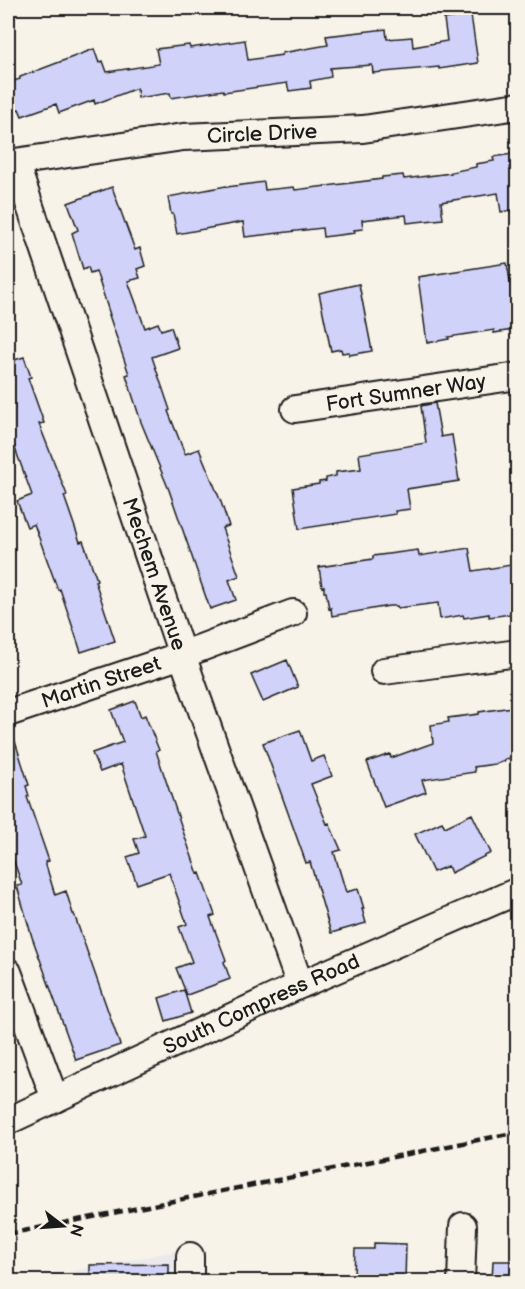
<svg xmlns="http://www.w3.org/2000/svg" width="525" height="1289" viewBox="0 0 525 1289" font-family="'Balsamiq Sans',sans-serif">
	<rect width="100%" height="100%" fill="#f7f3e8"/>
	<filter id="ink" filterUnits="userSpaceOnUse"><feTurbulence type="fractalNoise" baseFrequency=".0167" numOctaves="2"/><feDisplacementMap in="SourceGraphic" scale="12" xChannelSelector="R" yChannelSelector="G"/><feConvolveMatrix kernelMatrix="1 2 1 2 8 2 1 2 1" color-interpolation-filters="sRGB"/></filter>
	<g filter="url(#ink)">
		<path fill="#ebe9ed" d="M175 1251V1281H24Z"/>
		<path fill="#d0d2fa" stroke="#1c1c1c" stroke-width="1.5" d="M471 15 478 63 439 69V67L373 73 372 65 330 68 331 77 310 81 311 88 289 91 287 83 224 92 223 90 171 98 170 93 138 98 137 88 95 104 94 100 59 113 56 104 22 116 19 109 8 113V83L20 79V77L94 49 99 63 103 61 107 72 159 64 156 49 189 45 190 48 245 40 248 60 282 55V53L328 45 326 36 386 29 387 39 412 37 413 47 447 41 444 19Z
			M518 153V209L501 212 498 193 441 202 443 219 407 223 406 215 362 220 363 229 354 230 355 233 323 237 322 228 245 237 243 222 177 234 173 214H171L168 197 226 186 227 187 264 182 265 190 294 187 295 190 382 179V177L403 175 404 179 451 173V172L476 167V164L494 161 493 157Z
			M112 187 135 250 140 248 145 266 137 269 140 278 128 281 145 328 158 323 161 330 171 327 178 348 152 357 170 410 168 411 185 454 199 449 221 502 229 526 222 528 239 576 229 580 236 600 210 609 169 490 141 422 126 375 129 374 109 315H110L96 271 90 273 88 267 83 269 72 233 78 230 68 203Z
			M507 263 518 329 494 333V330L448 337 449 339 427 343 418 277Z
			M359 284 372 351 349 355V352L342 353 341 349 331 351 319 293Z
			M24 357 31 377 28 378 44 423 39 424 67 495 64 496 80 542 83 541 97 580 95 581 115 641 81 652 60 589 58 590 34 524 27 527 17 501 32 495 13 443 8 445V362Z
			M435 403 441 437 452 435 459 481 407 489 410 509 395 511 396 514 299 529 293 488 319 484V482L326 481V478L336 476V472L361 469 359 454 426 443 421 406Z
			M469 548 473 571 511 565 514 586H518V613L489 617V614L464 618 463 615 440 619 438 603 398 608 397 606H389L332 616 331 608 329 609 326 592H324V586L322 587 319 567 373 559V556L418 550 419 556Z
			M287 660 298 687 263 702 251 675Z
			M135 701 141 717 145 715 159 750 156 751 185 837 198 874 200 873 215 915 210 917 226 960 224 962 230 979 187 995 176 968 192 962 179 927 187 924 169 873 137 884 127 857 139 853 134 839 145 836 121 764 100 772 92 753 123 742 111 710Z
			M518 706V757L505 759V761L495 764 474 767 475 772 422 780 426 792 384 807 367 762 390 754 391 758 433 743 431 725 449 722 448 718 479 714V712Z
			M11 729 29 785 26 786 29 796 27 797 49 861 45 862 55 895 66 891 73 914H74L120 1045 76 1060 32 937 17 886 22 885 8 844V730Z
			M300 730 311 761 324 756 332 776 311 784 327 824 329 823 341 850 334 852 346 892 358 889 364 909H362L366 923 331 933 310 862 306 863 263 743Z
			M472 814 491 853 451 873 448 866 433 872 415 834 442 822 445 827Z
			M184 990 191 1013 166 1021 159 998Z
			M374 1243 406 1244 405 1281H372V1275H354L355 1249H374Z
			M493 1261H518V1281H492Z
			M169 1264V1281H90V1265Z"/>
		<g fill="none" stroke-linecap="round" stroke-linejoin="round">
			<g stroke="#1c1c1c" stroke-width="30">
				<g id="minor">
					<path id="s1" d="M15 162 182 655 300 985"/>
					<path id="s2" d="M8 163 183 137 363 129 518 106"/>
					<path id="s3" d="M295 409 518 376"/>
					<path d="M384 671 518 653"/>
					<path id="s4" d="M8 713 182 655 293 613"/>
					<path d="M8 972 55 1099"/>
					<path id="s5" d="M8 1121 300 985 518 891"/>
					<path d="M190 1282V1256"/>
					<path d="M461 1282 463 1226"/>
				</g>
			</g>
			<use href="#minor" stroke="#f7f3e8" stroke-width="26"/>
			<path stroke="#1c1c1c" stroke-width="4.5" stroke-dasharray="9 4.5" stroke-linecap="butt" d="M8 1234 518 1132"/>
		</g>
	</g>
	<g text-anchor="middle" stroke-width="6" stroke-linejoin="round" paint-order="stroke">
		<g font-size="21" fill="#1c1c1c" stroke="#f7f3e8">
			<text dy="7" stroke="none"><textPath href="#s2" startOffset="256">Circle Drive</textPath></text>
			<text dy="7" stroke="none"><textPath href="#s3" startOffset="112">Fort Sumner Way</textPath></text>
			<text dy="7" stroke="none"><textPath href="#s1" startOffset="435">Mechem Avenue</textPath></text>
			<text dy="7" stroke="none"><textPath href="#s4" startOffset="98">Martin Street</textPath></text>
			<text dy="7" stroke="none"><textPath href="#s5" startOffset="279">South Compress Road</textPath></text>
		</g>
	</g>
	<rect width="525" height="1289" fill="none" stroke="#f7f3e8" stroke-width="30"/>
	<rect x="15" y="15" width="495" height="1259" fill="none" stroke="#1c1c1c" stroke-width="2" filter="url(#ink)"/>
	<g transform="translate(63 1226) rotate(107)" stroke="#f7f3e8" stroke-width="4.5" paint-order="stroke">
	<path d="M0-4.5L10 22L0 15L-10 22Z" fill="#1c1c1c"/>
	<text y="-9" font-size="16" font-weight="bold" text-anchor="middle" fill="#1c1c1c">N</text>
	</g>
</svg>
